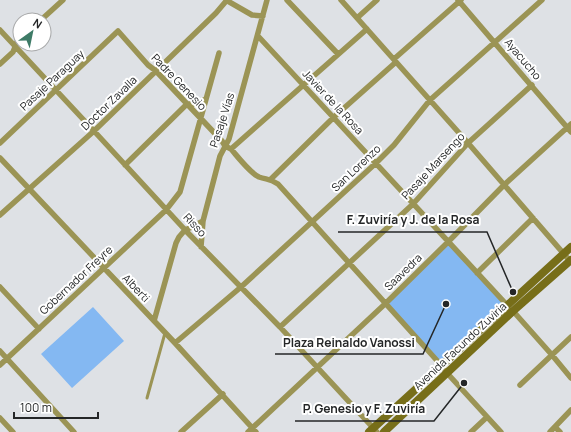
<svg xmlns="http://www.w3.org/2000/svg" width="571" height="432" viewBox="0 0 571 432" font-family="Manrope,sans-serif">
	<rect width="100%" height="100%" fill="#dee1e5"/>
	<path fill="#84b8f2" d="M448 243 505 305 441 364 386 303Z
		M93 307 124 341 72 388 41 354Z"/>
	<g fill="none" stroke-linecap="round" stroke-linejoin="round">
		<path stroke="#9b9455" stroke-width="3" d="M147 398 165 333"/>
		<path stroke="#9b9455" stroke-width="5.5" d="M226 0 252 15 263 16
			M287 0 338 54
			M341 0 468 143 570 261
			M458 0 571 132
			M357 18 377 0
			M41 20 63 0
			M0 30 94 131 187 232 280 327 377 432
			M258 36 507 305
			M394 59 461 0
			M0 64 13 52 17 42 20 39
			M0 143 118 31 148 65 156 71 222 141 225 146 231 149 367 29
			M231 149C238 157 250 173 259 177 267 180 269 178 278 184L441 365 447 373 501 432
			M0 158 175 343 256 432
			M125 165 187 104H195L206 99
			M271 179 334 117 396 62
			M0 215 94 131 216 13 227 0
			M201 247 203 221 220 156 229 139 267 0
			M477 273 533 218
			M0 287 39 329
			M513 311 552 355 571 378
			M154 321 176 243 179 237 185 230 192 227 203 221
			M280 327 413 204 468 143 532 85
			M175 343 241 287 376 163 394 145 430 100 542 0
			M0 351 74 432
			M0 365 166 210 180 192 219 53
			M520 385 571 337
			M0 418 13 432
			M555 427 560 432
			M181 432 223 394
			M248 432 386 303 448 242 504 185 571 124
			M471 432 487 417
			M550 432 571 410"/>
		<path stroke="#776e19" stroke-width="8" d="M369 432 571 247
			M384 432 513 311 571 260"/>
	</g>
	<g text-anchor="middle" stroke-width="4" stroke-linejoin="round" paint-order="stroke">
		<g font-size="11" fill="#242627" stroke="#fff">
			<text transform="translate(523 59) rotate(50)" y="4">Ayacucho</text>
			<text transform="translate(52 80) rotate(-43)" y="4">Pasaje Paraguay</text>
			<text transform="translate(179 82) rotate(46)" y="4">Padre Genesio</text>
			<text transform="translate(333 102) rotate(47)" y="4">Javier de la Rosa</text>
			<text transform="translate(109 103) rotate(-44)" y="4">Doctor Zavalla</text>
			<text transform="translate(222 120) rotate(-72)" y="4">Pasaje Vías</text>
			<text transform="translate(433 166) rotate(-47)" y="4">Pasaje Marsengo</text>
			<text transform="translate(356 168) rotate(-43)" y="4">San Lorenzo</text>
			<text transform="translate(195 225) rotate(47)" y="4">Risso</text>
			<text transform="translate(403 272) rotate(-44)" y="4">Saavedra</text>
			<text transform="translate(76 280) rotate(-43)" y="4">Gobernador Freyre</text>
			<text transform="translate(136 288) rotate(46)" y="4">Alberti</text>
			<text transform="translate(460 346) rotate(-43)" y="4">Avenida Facundo Zuviría</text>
		</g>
	</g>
	<path fill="none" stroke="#242627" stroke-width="1.5" d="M513 292L487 232H338M446 304L423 354H275M464 383L434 421H295"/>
	<g fill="#242627" stroke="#fff" stroke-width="1.5">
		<circle cx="513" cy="292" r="4"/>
		<circle cx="446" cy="304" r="4"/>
		<circle cx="464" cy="383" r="4"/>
	</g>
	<g font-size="12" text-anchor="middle" font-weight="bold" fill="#242627" stroke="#fff" stroke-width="4" stroke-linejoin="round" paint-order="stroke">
		<text x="413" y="224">F. Zuviría y J. de la Rosa</text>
		<text x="349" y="347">Plaza Reinaldo Vanossi</text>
		<text x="364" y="413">P. Genesio y F. Zuviría</text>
	</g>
	<g transform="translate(32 32) rotate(33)"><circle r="19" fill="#ffffff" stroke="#a7a8a9"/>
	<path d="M0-3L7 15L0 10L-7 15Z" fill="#3e7b67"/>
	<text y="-6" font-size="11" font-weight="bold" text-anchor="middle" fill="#242627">N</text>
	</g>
	<path d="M14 412v6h84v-6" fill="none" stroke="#242627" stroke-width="2"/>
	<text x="20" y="412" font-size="12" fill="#242627" stroke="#ffffff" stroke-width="3" paint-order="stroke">100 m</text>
</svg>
